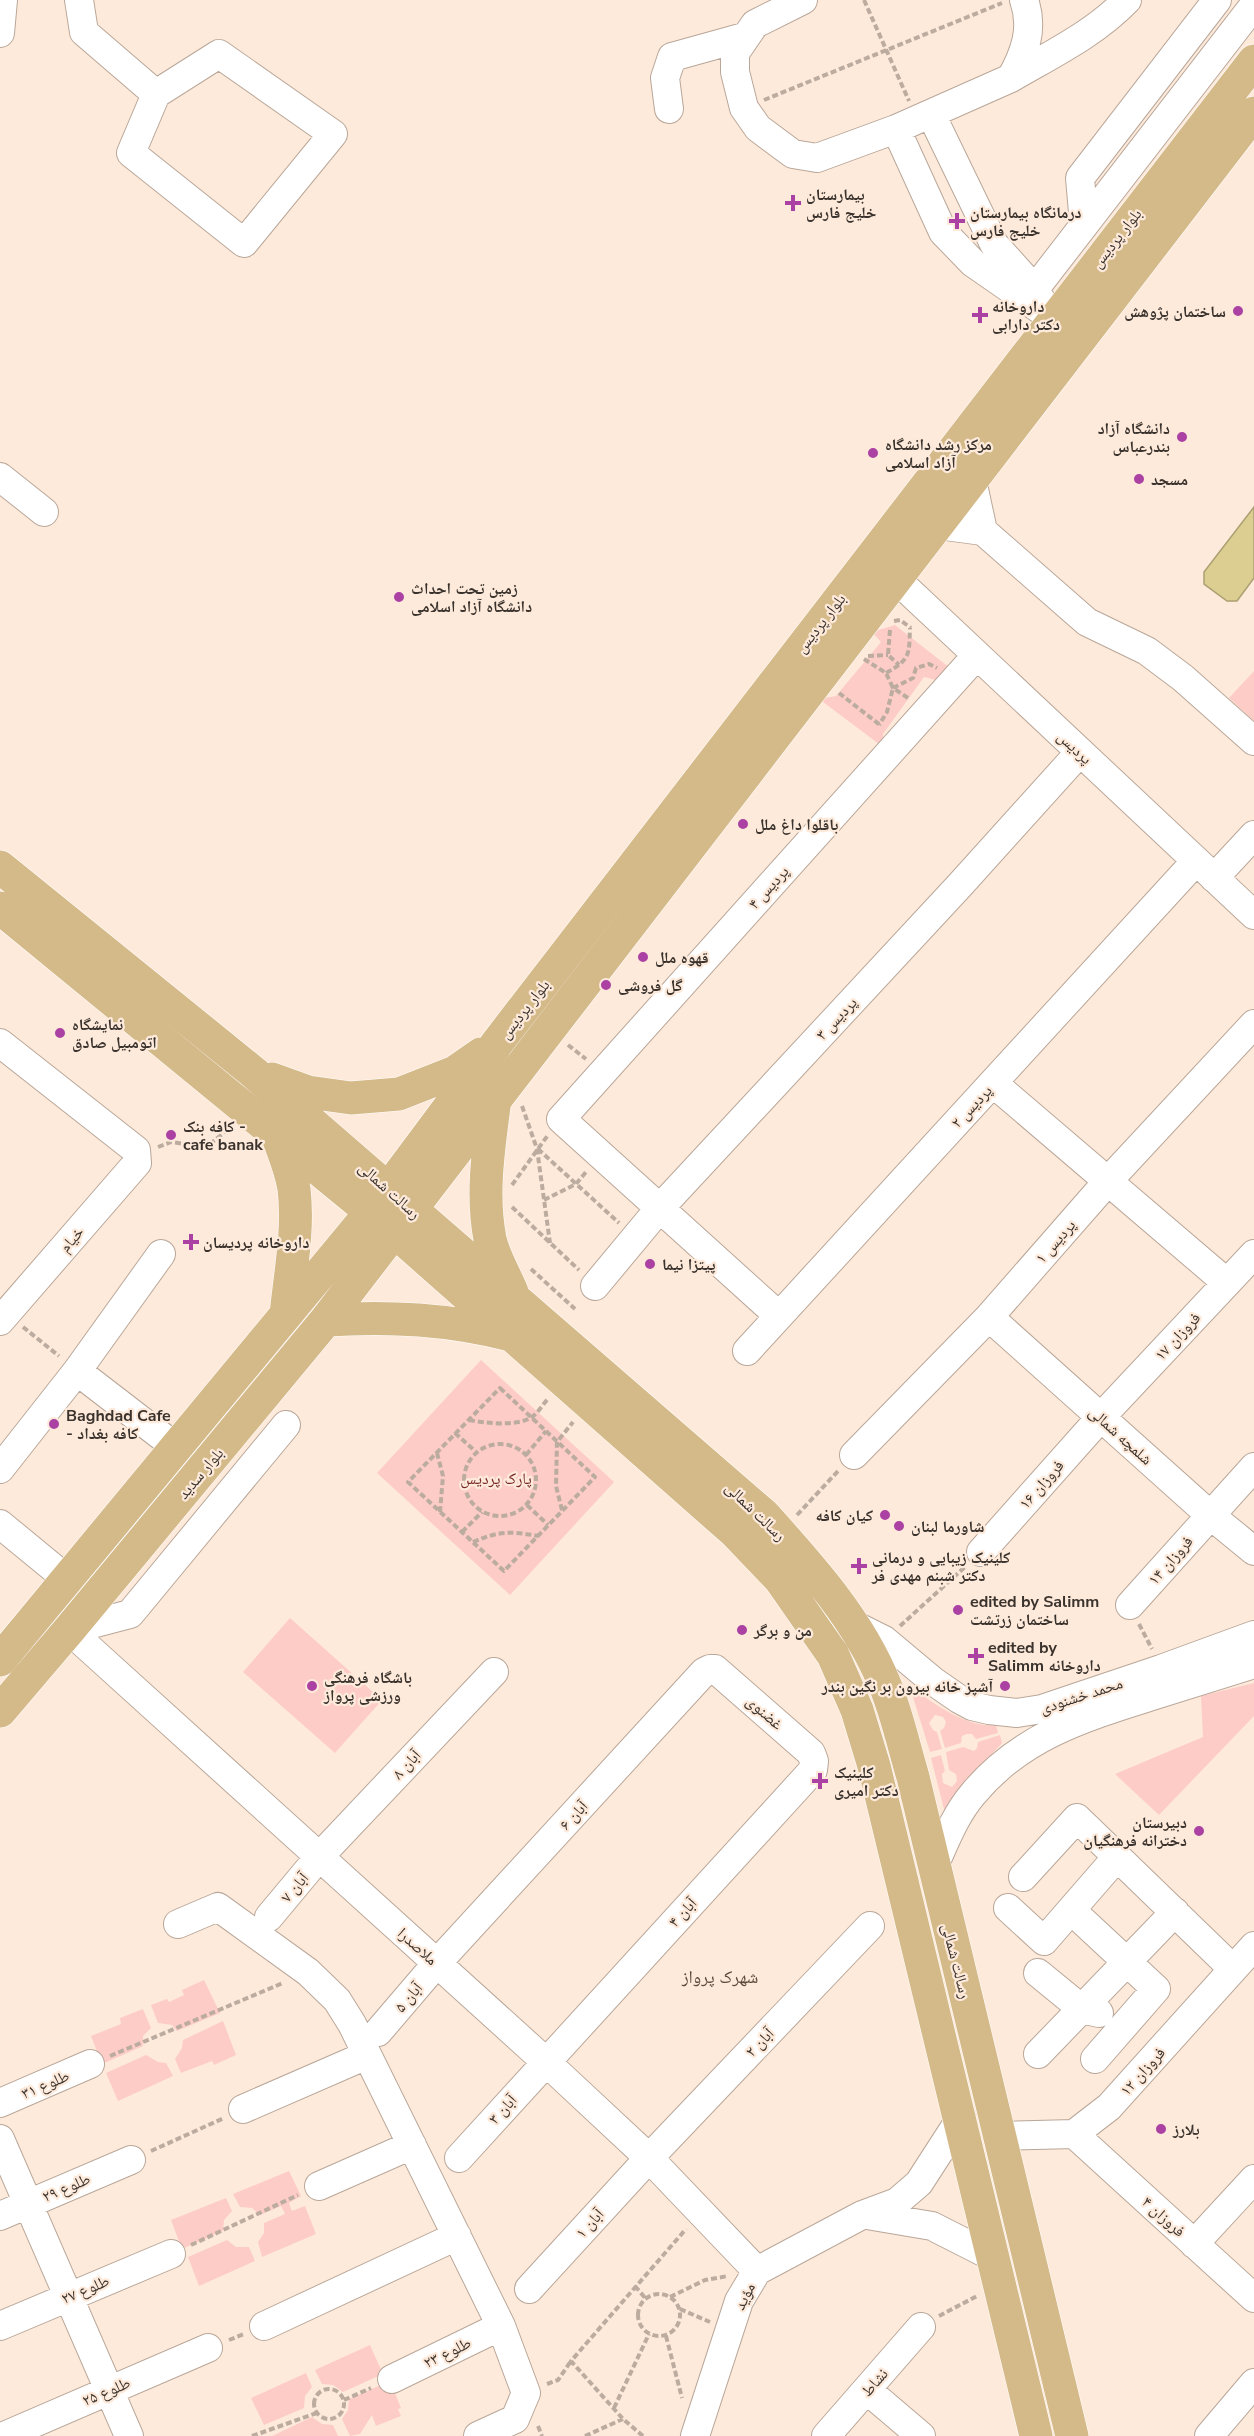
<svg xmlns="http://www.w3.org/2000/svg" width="1254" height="2436" viewBox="0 0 1254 2436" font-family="'Nunito Sans','Noto Naskh Arabic',sans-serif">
	<rect width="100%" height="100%" fill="#feeadb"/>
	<path fill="#fdccc7" d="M895 625 950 668 943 682 924 677 883 734V747L819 699 836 696 881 642 872 632Z
		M1254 671V721L1229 698Z
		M481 1360 614 1482 510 1595 377 1473Z
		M290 1618 382 1700 335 1753 243 1672Z
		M1254 1683V1716L1159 1815 1115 1774 1203 1737 1201 1696Z
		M909 1684C929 1702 969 1729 996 1725L998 1733 976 1739 972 1734H967L962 1736 961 1743 945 1748 940 1731 944 1728 946 1722 943 1717 935 1715 929 1723 933 1730 937 1732 942 1749 930 1752Z
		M1000 1735 1002 1743 977 1770 945 1813 931 1758 941 1755 945 1771 942 1774 943 1783 952 1787 957 1781 956 1774 949 1770 946 1752 963 1747 974 1751 977 1748 978 1742Z
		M204 1980 220 2013 177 2031 172 2025 158 2023 151 2005 167 1999 169 2002 184 1995 182 1990Z
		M143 2009 151 2028 143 2036V2046L102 2064 91 2036 121 2024 120 2018Z
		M223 2021 236 2055 214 2065 212 2061 181 2073 175 2059 182 2048 183 2040Z
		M146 2055 158 2062 166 2063 173 2076 118 2101 106 2073Z
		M289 2171 301 2196 289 2203 292 2211 305 2206 316 2234 262 2257 258 2242 264 2233V2223L285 2214 281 2206 260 2215 252 2208 240 2207 233 2194Z
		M226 2198 232 2211 224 2220 223 2231 182 2249 171 2220Z
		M227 2240 236 2247H249L255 2261 199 2286 188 2257Z
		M370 2345 383 2374 343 2392 333 2385 322 2384 315 2370Z
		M306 2373 312 2387 305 2396 304 2408 264 2425 251 2398Z
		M390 2381 401 2408 398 2409 401 2416 376 2426 372 2415 360 2434 350 2436 342 2419 348 2410 349 2399Z
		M312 2417 322 2424 333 2425 338 2436H272Z"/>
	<path fill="#dcce90" stroke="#aba072" stroke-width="1.5" d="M1254 507V578L1237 601H1227L1204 584V572Z"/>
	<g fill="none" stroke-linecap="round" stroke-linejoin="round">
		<g stroke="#b9a799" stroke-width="30">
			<path id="minor" d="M79 0 84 32 156 94
				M803 0 755 24 735 53V72L744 108 758 128 793 154 817 158 896 129 1011 78C1025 53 1034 28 1024 0
				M0 33 3 0
				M219 54 333 134 244 243 131 153 156 94Z
				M1011 78C1052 54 1094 34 1127 0
				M669 109 665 78 672 57 744 37
				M896 129 943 232 973 263 1054 319 1030 284 994 244 931 114
				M1084 224 1080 178 1217 0
				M1034 290 1254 5
				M0 477 44 512
				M972 480 983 531
				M938 525 983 531 1087 622 1147 651 1183 678 1254 741
				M896 579 1254 915
				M1214 878 1254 835
				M0 1043 136 1150 137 1163 0 1321
				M993 1083 1227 1283
				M595 1286 659 1209 960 885 1080 752
				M779 1316 561 1119 977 655
				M989 1317 1210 1515 1254 1551
				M747 1351 1196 861
				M77 1371 177 1448
				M854 1455 989 1317 1108 1181 1254 1024
				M0 1469 77 1371 161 1254
				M0 1524 68 1580
				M981 1552 1101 1417 1254 1254
				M1130 1605 1254 1467
				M854 1625 884 1640 933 1681 959 1699 972 1706 989 1710 1017 1713 1042 1709 1161 1669 1254 1635
				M69 1630 545 2061 649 2158 757 2271
				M69 1630 130 1614 286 1425
				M934 1866C945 1842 955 1815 973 1794 1020 1737 1082 1718 1149 1697 1184 1686 1219 1675 1254 1664
				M1023 1877 1077 1818 1233 1969
				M1008 1908 1044 1941 1117 1857
				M1071 1910 1156 1989 1095 2059
				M269 1917 319 1857 494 1672
				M178 1924 218 1907 308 1972 337 2000 352 2024 501 2326 526 2393 515 2419 478 2436
				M1038 1973 1082 2009 1099 2013
				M378 2032 437 1963 704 1672 710 1669H715L811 1753 814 1761 813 1770 459 2158
				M1038 2054 1175 1912
				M0 2103 90 2064
				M243 2109 367 2055
				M1074 2134 1254 2298
				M999 2136 1074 2134 1109 2107 1254 1946
				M0 2139 129 2436
				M319 2186 412 2145
				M867 2215 932 2226 993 2257
				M0 2216 131 2160
				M1194 2244 1254 2179
				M529 2289 649 2158 870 1926
				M0 2326 171 2254
				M264 2326 457 2236
				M392 2379 501 2326
				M867 2390 921 2436
				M4 2436 208 2348
				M695 2436 739 2301 757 2271 862 2215 897 2202 919 2183 961 2118
				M826 2436 921 2327
				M1209 2436 1254 2383"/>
		</g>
		<g stroke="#fff" stroke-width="34">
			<path id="major" d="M0 867 253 1072 764 1515C810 1566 859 1620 885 1685 897 1714 904 1747 913 1777L1072 2436
				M0 908 394 1231 736 1533 780 1579 833 1655 857 1710 874 1766 1036 2436
				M272 1079 308 1092 351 1098 399 1094 455 1072 481 1054
				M495 1099C489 1146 481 1193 490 1239 494 1257 505 1275 512 1292
				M277 1135C284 1153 291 1170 294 1189 299 1230 290 1274 286 1315
				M326 1320C390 1316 448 1319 511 1335
				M0 1660 371 1212 497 1043 1254 61
				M0 1711 69 1630 326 1320 1254 113"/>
		</g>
		<path stroke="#bcaca0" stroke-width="4" stroke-dasharray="6 3" stroke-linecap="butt" d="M864 0 909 101
			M764 100 1002 3
			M894 621 900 620 911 628
			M890 630 888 655 899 665
			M868 656 888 655
			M864 659 886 673 893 688 887 712 879 725
			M886 673C911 659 909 654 910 628
			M839 693 880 725
			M908 698 893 688 913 678 916 668 929 664 937 668
			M568 1045 586 1059
			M522 1106 537 1149 550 1243
			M158 1147 171 1142 206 1147 230 1128
			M538 1149 619 1223
			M512 1185 548 1135
			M544 1200 576 1184 586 1172
			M512 1207 579 1270
			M531 1269 575 1309
			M23 1327 59 1356
			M500 1388 595 1477 504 1571 408 1482Z
			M469 1420C486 1423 517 1427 532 1417 538 1413 543 1404 548 1399
			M455 1433 476 1452
			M464 1480a36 36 0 1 1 72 0a36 36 0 1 1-72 0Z
			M437 1453 443 1476 440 1512
			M526 1455 546 1431
			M527 1505 548 1525
			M562 1510 556 1486 557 1442 573 1422
			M797 1515 839 1470
			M462 1532 482 1512
			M473 1542C498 1531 511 1531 538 1536
			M1139 1624 1152 1649
			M900 1626 966 1566
			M110 2056 283 1983
			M151 2151 224 2118
			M191 2245 298 2195
			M635 2286 646 2299
			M638 2315a21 21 0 1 1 42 0a21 21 0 1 1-42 0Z
			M670 2297 705 2280 728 2276
			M680 2309 710 2322
			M939 2316 977 2296
			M666 2336 682 2398
			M229 2340 244 2334
			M547 2384 558 2380 571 2361
			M314 2404a15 15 0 1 1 30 0a15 15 0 1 1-30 0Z
			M344 2400 371 2388
			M614 2408 649 2334
			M538 2426 542 2436
			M252 2436 317 2413
			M585 2436 623 2419
			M643 2436 623 2419 571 2361 686 2229"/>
		<use href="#minor" stroke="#fff" stroke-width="28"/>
		<use href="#major" stroke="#d4b989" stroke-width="33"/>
	</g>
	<g fill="#ab42a3" stroke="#feeadb" stroke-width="2">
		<path d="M790 194h6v6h6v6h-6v6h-6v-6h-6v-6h6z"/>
		<path d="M954 212h6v6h6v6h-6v6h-6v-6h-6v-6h6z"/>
		<circle cx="1238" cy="311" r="6"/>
		<path d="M977 306h6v6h6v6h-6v6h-6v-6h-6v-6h6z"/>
		<circle cx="1182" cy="437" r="6"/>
		<circle cx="873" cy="453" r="6"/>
		<circle cx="1139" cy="479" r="6"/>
		<circle cx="399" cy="597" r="6"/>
		<circle cx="743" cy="824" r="6"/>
		<circle cx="643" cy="957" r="6"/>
		<circle cx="606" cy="985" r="6"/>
		<circle cx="60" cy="1033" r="6"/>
		<circle cx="171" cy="1135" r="6"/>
		<path d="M188 1233h6v6h6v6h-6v6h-6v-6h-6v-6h6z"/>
		<circle cx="650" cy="1264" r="6"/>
		<circle cx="54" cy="1424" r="6"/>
		<circle cx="885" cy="1515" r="6"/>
		<circle cx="899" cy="1526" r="6"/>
		<path d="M856 1557h6v6h6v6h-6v6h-6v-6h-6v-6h6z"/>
		<circle cx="958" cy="1610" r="6"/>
		<circle cx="742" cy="1630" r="6"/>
		<path d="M973 1647h6v6h6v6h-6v6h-6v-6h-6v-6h6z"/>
		<circle cx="312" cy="1686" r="6"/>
		<circle cx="1005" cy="1686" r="6"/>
		<path d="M817 1772h6v6h6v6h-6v6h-6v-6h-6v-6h6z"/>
		<circle cx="1199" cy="1831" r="6"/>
		<circle cx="1161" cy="2129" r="6"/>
	</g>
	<g text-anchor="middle" stroke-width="4.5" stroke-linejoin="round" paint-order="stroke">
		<g font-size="16" font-weight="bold" fill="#3a332d" stroke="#feeadb" text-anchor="start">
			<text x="806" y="200">بیمارستان<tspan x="806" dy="18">خلیج فارس</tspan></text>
			<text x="970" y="218">درمانگاه بیمارستان<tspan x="970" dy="18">خلیج فارس</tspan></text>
			<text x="992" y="312">داروخانه<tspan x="992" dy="18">دکتر دارابی</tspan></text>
			<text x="1226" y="317" text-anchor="end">ساختمان پژوهش</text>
			<text x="1170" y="434" text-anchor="end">دانشگاه آزاد<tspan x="1170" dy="18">بندرعباس</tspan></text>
			<text x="885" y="450">مرکز رشد دانشگاه<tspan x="885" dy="18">آزاد اسلامی</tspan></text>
			<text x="1151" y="485">مسجد</text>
			<text x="411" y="594">زمین تحت احداث<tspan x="411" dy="18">دانشگاه آزاد اسلامی</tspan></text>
			<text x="755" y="830">باقلوا داغ ملل</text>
			<text x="655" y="963">قهوه ملل</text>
			<text x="618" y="991">گل فروشی</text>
			<text x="72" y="1030">نمایشگاه<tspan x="72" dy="18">اتومبیل صادق</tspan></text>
			<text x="183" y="1132">کافه بنک -<tspan x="183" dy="18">cafe banak</tspan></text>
			<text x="203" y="1248">داروخانه پردیسان</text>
			<text x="662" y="1270">پیتزا نیما</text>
			<text x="66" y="1421">Baghdad Cafe<tspan x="66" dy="18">- کافه بغداد</tspan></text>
			<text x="873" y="1521" text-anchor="end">کیان کافه</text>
			<text x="911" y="1532">شاورما لبنان</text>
			<text x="872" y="1563">کلینیک زیبایی و درمانی<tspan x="872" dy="18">دکتر شبنم مهدی فر</tspan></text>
			<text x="970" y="1607">edited by Salimm<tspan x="970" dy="18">ساختمان زرتشت</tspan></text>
			<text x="754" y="1636">من و برگر</text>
			<text x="988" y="1653">edited by<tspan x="988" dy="18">Salimm داروخانه</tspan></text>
			<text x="324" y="1683">باشگاه فرهنگی<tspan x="324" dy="18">ورزشی پرواز</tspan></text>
			<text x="993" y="1692" text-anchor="end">آشپز خانه بیرون بر نگین بندر</text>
			<text x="834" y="1778">کلینیک<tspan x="834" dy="18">دکتر امیری</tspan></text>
			<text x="1187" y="1828" text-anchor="end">دبیرستان<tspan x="1187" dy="18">دخترانه فرهنگیان</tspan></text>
			<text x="1173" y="2135">بلارز</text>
		</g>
		<g font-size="16" fill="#3a332d" stroke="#feeadb">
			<text transform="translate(1116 238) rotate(-52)" y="6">بلوار پردیس</text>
			<text transform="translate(820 623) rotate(-52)" y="6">بلوار پردیس</text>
			<text transform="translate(1075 747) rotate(43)" y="6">پردیس</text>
			<text transform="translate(768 887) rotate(-48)" y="6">پردیس ۴</text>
			<text transform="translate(524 1009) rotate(-52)" y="6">بلوار پردیس</text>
			<text transform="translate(836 1018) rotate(-47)" y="6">پردیس ۳</text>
			<text transform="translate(971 1106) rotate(-47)" y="6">پردیس ۲</text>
			<text transform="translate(390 1190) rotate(42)" y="6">رسالت شمالی</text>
			<text transform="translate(71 1239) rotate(-49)" y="6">خیام</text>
			<text transform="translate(1055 1241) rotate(-49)" y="6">پردیس ۱</text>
			<text transform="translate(1177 1336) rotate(-47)" y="6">فروزان ۱۷</text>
			<text transform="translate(1121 1435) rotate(42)" y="6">شلمچه شمالی</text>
			<text transform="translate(200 1473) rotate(-50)" y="6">بلوار سدید</text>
			<text transform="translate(1041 1484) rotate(-49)" y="6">فروزان ۱۶</text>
			<text transform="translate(756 1511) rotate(44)" y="6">رسالت شمالی</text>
			<text transform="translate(1170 1560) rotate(-49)" y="6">فروزان ۱۴</text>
			<text transform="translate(1081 1695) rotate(-18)" y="6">محمد خشنودی</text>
			<text transform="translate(765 1712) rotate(41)" y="6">غضنوی</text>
			<text transform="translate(406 1764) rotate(-47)" y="6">آبان ۸</text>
			<text transform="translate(573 1815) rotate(-47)" y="6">آبان ۶</text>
			<text transform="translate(294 1887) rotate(-50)" y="6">آبان ۷</text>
			<text transform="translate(682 1912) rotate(-47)" y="6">آبان ۴</text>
			<text transform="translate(418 1946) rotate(42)" y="6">ملاصدرا</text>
			<text transform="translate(957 1961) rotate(76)" y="6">رسالت شمالی</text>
			<text transform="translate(408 1997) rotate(-50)" y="6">آبان ۵</text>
			<text transform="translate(759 2042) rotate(-46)" y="6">آبان ۲</text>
			<text transform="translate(1142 2071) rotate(-48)" y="6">فروزان ۱۲</text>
			<text transform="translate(45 2084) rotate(-23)" y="6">طلوع ۳۱</text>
			<text transform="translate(502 2109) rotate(-48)" y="6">آبان ۳</text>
			<text transform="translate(66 2187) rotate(-23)" y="6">طلوع ۲۹</text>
			<text transform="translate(1164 2216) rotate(42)" y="6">فروزان ۴</text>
			<text transform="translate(589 2223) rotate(-48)" y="6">آبان ۱</text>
			<text transform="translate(85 2289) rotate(-23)" y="6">طلوع ۲۷</text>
			<text transform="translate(744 2296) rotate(-63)" y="6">مؤید</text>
			<text transform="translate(447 2352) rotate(-26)" y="6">طلوع ۲۳</text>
			<text transform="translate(874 2382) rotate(-49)" y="6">نشاط</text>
			<text transform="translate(106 2391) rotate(-23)" y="6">طلوع ۲۵</text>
		</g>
		<g font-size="16" fill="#762624" stroke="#feeadb">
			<text x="496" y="1484">پارک پردیس</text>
		</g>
		<g font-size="18" fill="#5c4c3f" stroke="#feeadb">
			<text x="720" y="1983">شهرک پرواز</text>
		</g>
	</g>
</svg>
